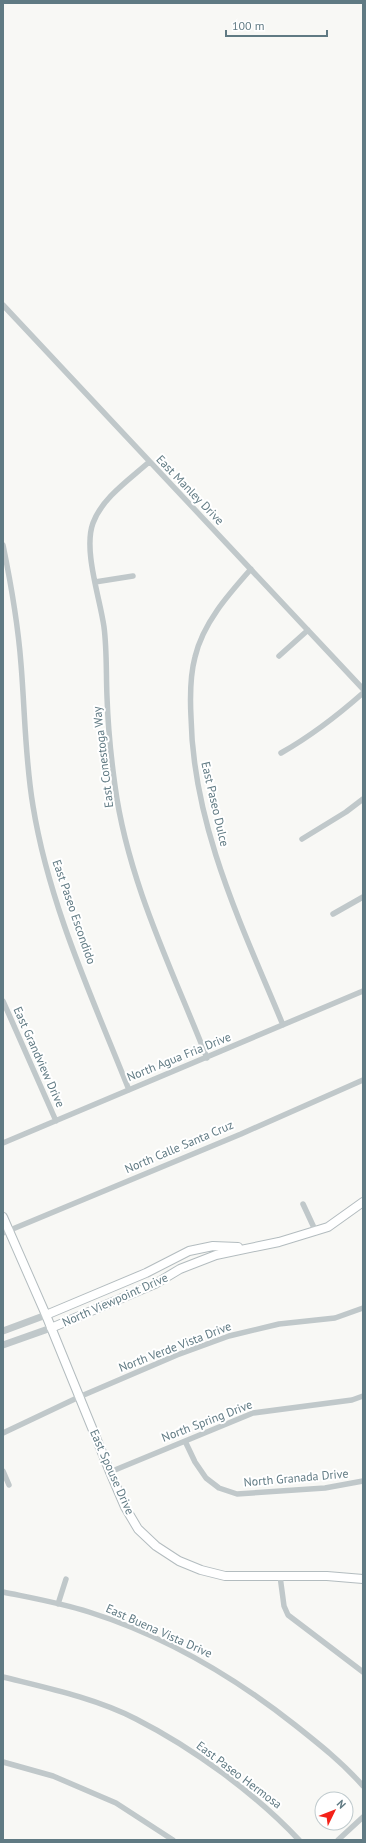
<svg xmlns="http://www.w3.org/2000/svg" width="366" height="1843" viewBox="0 0 366 1843" font-family="'PT Sans',sans-serif">
	<rect width="100%" height="100%" fill="#f8f8f5"/>
	<g fill="none" stroke-linecap="round" stroke-linejoin="round">
		<g stroke="#b3bcbf" stroke-width="10">
			<path id="secondary" d="M3 1217 46 1315 110 1472 125 1507 138 1529 156 1546 179 1561 201 1570 225 1576H327L363 1579
				M46 1315 146 1273 189 1251 213 1246 238 1247
				M51 1328 155 1284 180 1269 216 1255 279 1242 328 1227 363 1202"/>
		</g>
		<path stroke="#c0c8ca" stroke-width="5.5" d="M3 305 363 689
			M149 462C130 479 102 498 93 523 83 550 100 598 104 627 107 650 106 674 107 697 108 727 111 757 115 786 128 882 172 969 207 1058
			M3 545C11 584 18 624 21 664 25 712 25 759 33 806 49 905 92 997 129 1090
			M251 569C228 595 203 623 195 657 190 676 190 698 191 717 193 826 242 926 283 1025
			M95 582 133 576
			M279 656 308 630
			M281 753C311 736 337 716 363 693
			M302 839 346 812 363 799
			M333 914 363 897
			M3 1001 56 1121
			M3 1143 363 991
			M303 1204 316 1232
			M3 1233 241 1134 363 1080
			M3 1433 79 1397 177 1355 229 1336 279 1324 335 1318 363 1308
			M185 1441 195 1462 206 1478 219 1488 237 1494 325 1488 363 1481
			M3 1471 9 1485
			M110 1472 253 1413 352 1400 363 1396
			M280 1576 284 1606 288 1615 363 1672
			M3 1592C32 1598 61 1603 89 1612 165 1636 233 1676 295 1725 319 1744 343 1763 363 1786
			M58 1604 66 1579
			M3 1677C47 1688 95 1698 136 1719 193 1748 256 1794 299 1840
			M3 1762 53 1776 116 1803 173 1840
			M338 1840 363 1817"/>
		<path stroke="#c0c8ca" stroke-width="7" d="M3 1331 46 1315
			M3 1345 51 1328"/>
		<use href="#secondary" stroke="#fff" stroke-width="8"/>
	</g>
	<g text-anchor="middle" stroke-width="4" stroke-linejoin="round" paint-order="stroke">
		<g font-size="12" fill="#607a83" stroke="#fff">
			<text transform="translate(190 490) rotate(46)" y="4">East Manley Drive</text>
			<text transform="translate(103 757) rotate(-97)" y="4">East Conestoga Way</text>
			<text transform="translate(215 804) rotate(77)" y="4">East Paseo Dulce</text>
			<text transform="translate(74 912) rotate(71)" y="4">East Paseo Escondido</text>
			<text transform="translate(39 1057) rotate(66)" y="4">East Grandview Drive</text>
			<text transform="translate(179 1057) rotate(-22)" y="4">North Agua Fria Drive</text>
			<text transform="translate(179 1147) rotate(-23)" y="4">North Calle Santa Cruz</text>
			<text transform="translate(115 1300) rotate(-24)" y="4">North Viewpoint Drive</text>
			<text transform="translate(175 1347) rotate(-21)" y="4">North Verde Vista Drive</text>
			<text transform="translate(207 1421) rotate(-21)" y="4">North Spring Drive</text>
			<text transform="translate(112 1472) rotate(66)" y="4">East Spouse Drive</text>
			<text transform="translate(296 1478) rotate(-5)" y="4">North Granada Drive</text>
			<text transform="translate(159 1631) rotate(24)" y="4">East Buena Vista Drive</text>
			<text transform="translate(239 1775) rotate(37)" y="4">East Paseo Hermosa</text>
		</g>
	</g>
	<rect width="366" height="1843" fill="none" stroke="#607a83" stroke-width="8"/>
	<g transform="translate(334 1811) rotate(47)"><circle r="19" fill="#ffffff" stroke="#bfcacd"/>
	<path d="M0-3L7 15L0 10L-7 15Z" fill="#f42219"/>
	<text y="-6" font-size="11" font-weight="bold" text-anchor="middle" fill="#607a83">N</text>
	</g>
	<path d="M226 30v6h101v-6" fill="none" stroke="#607a83" stroke-width="2"/>
	<text x="232" y="30" font-size="12" fill="#607a83" stroke="#ffffff" stroke-width="3" paint-order="stroke">100 m</text>
</svg>
